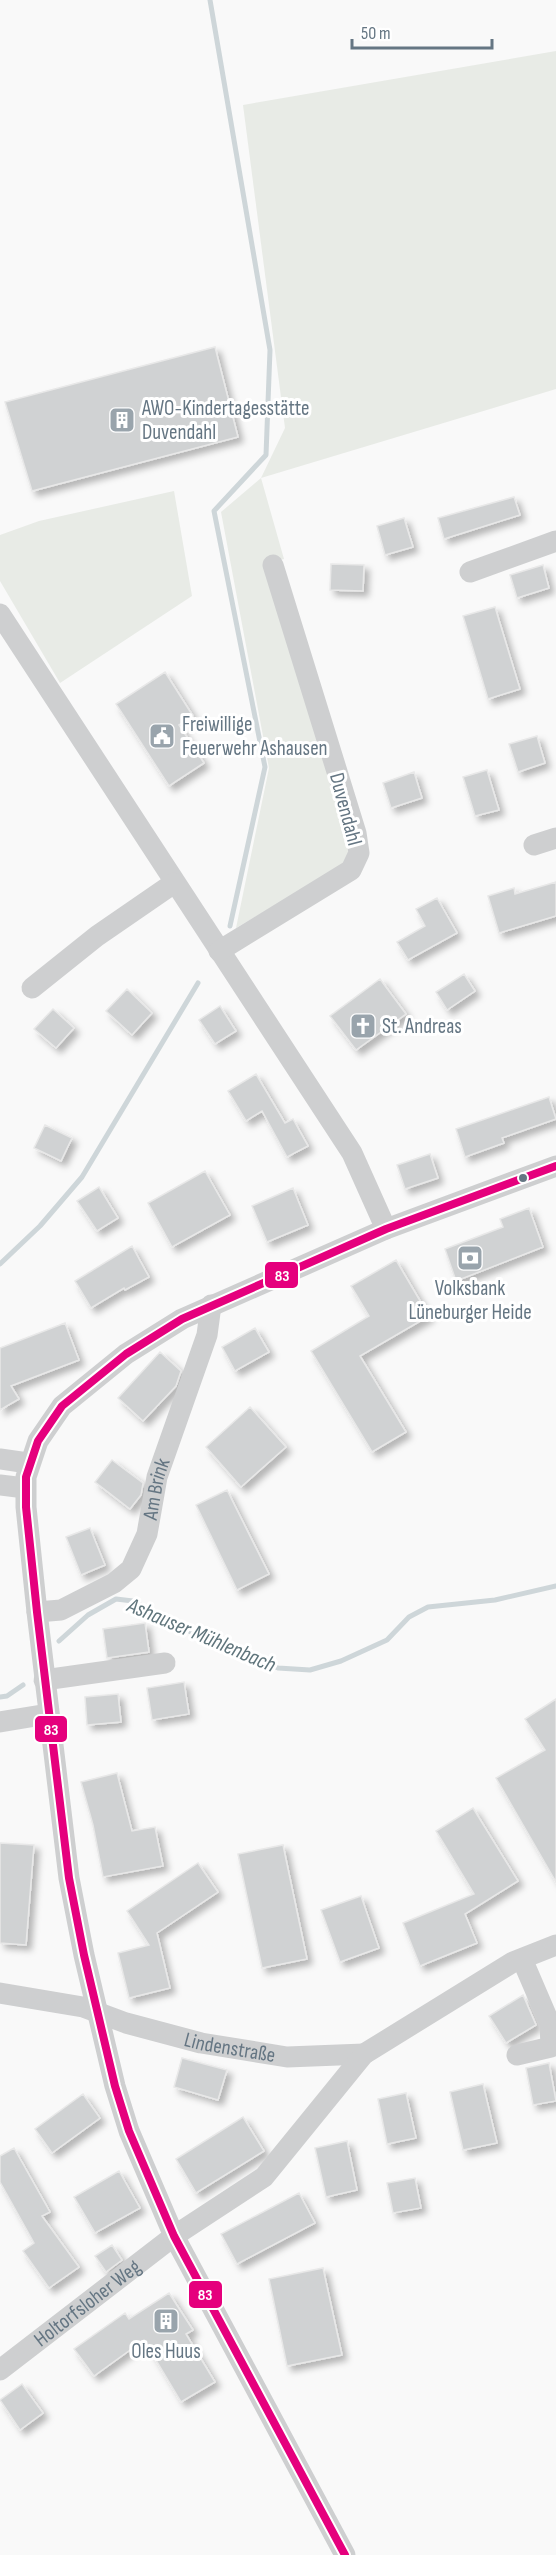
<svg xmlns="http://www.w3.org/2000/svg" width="556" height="2555" viewBox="0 0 556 2555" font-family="'Sofia Sans Condensed',sans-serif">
	<defs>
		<filter id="shadow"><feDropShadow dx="5" dy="5" stdDeviation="3" flood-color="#0004"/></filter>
	</defs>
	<rect width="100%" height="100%" fill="#f9f9f9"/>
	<path fill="#e8ebe6" d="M556 51V389L261 478 284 559 264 564 351 838 349 853 343 865 236 928 269 768 221 512 261 478 285 428 243 105Z
		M174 491 192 596 60 683 0 581V535L39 521Z"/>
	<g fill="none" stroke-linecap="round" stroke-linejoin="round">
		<path stroke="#ced6d9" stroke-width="5" d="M210 0 270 350 266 455 214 511 265 767 230 926
			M0 1264 40 1226 82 1177 198 983
			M59 1641 88 1615 116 1599 133 1601 193 1633 278 1668 310 1670 341 1661 387 1640 409 1617 428 1607 495 1600 556 1586
			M0 1697 7 1696 23 1685"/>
	</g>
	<path fill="#d0d2d3" stroke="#e8e8e8" stroke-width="1.5" filter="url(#shadow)" d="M215 347 238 437 32 491 5 402Z
		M514 497 520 515 444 539 438 518Z
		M404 518 413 547 385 555 377 526Z
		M331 564 364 565 363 591 330 590Z
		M543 565 549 588 517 598 510 575Z
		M495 607 520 689 488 699 463 616Z
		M165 672 193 716 179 725 204 763 169 786 116 704Z
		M537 736 545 763 518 772 509 744Z
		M487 770 499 810 475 816 463 777Z
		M414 772 422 798 391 808 383 783Z
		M556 882V916L499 933 488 896 514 888 515 894Z
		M437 898 457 933 408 960 397 942 425 926 416 909Z
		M464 974 475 991 447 1010 436 992Z
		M380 979 406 1014 356 1050 330 1016Z
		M127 989 152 1013 132 1035 106 1011Z
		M220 1006 236 1031 215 1044 199 1020Z
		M53 1009 74 1028 56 1048 34 1029Z
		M256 1074 285 1123 293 1119 308 1146 287 1157 262 1111 246 1121 228 1091Z
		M549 1097 556 1119 502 1138 504 1143 465 1157 456 1129Z
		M45 1125 72 1138 61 1161 34 1148Z
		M430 1154 438 1178 405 1189 397 1165Z
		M205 1171 230 1215 172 1247 148 1203Z
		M99 1187 118 1218 97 1231 77 1201Z
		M293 1188 308 1225 267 1242 252 1206Z
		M529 1208 543 1247 456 1281 445 1249 503 1227 500 1219Z
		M132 1246 149 1277 125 1290 124 1288 91 1308 75 1281Z
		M396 1260 429 1316 360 1356 406 1432 372 1452 311 1351 369 1316 351 1286Z
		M65 1323 79 1360 11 1386 19 1399 0 1410V1348Z
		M255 1328 269 1352 235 1371 222 1347Z
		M160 1352 181 1371 176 1386 143 1421 118 1398Z
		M250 1407 286 1447 241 1487 206 1447Z
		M112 1460 143 1483 141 1495 130 1509 95 1482Z
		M227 1490 269 1574 237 1590 196 1505Z
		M90 1528 105 1565 81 1575 66 1537Z
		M145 1623 149 1652 107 1658 103 1629Z
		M184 1682 189 1714 152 1720 147 1688Z
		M118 1694 121 1722 87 1725 85 1697Z
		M556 1699V1882L496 1778 545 1750 525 1719Z
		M117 1773 132 1831 155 1827 163 1866 103 1877 93 1825 81 1782Z
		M473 1808 518 1881 465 1914 477 1943 420 1966 403 1923 474 1894 436 1831Z
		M0 1843 34 1845 26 1945 0 1943Z
		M283 1845 307 1959 262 1968 238 1854Z
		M198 1863 218 1892 157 1933 170 1988 129 1998 118 1953 149 1945 127 1911Z
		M361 1896 379 1948 340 1962 321 1910Z
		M523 1995 536 2025 506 2043 489 2016Z
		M182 2058 227 2070 218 2100 174 2087Z
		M549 2063 556 2101 533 2105 526 2068Z
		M483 2084 497 2143 463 2150 450 2092Z
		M406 2093 416 2138 387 2144 378 2099Z
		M83 2094 100 2118 52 2153 35 2129Z
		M243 2117 264 2151 196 2193 176 2159Z
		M347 2141 357 2190 326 2197 315 2148Z
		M14 2148 50 2212 42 2216 79 2267 49 2288 23 2251 34 2243 0 2182V2156Z
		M119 2171 140 2208 95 2233 74 2197Z
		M415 2178 421 2208 393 2213 387 2183Z
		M299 2193 315 2223 237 2264 221 2234Z
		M112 2245 122 2260 106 2272 95 2256Z
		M323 2268 342 2355 287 2366 269 2279Z
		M169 2293 193 2330 186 2334 215 2382 181 2402 144 2340 94 2376 74 2349 125 2313 129 2319Z
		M22 2384 43 2413 20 2430 0 2400Z"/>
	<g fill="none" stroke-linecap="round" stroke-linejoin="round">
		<g stroke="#cecfd0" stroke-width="21">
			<path d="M470 572 556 541"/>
			<path d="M0 614 352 1153 386 1229"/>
			<path d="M534 845 556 838"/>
			<path d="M219 951 351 870 359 853 356 833 273 565"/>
			<path d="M32 988 97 936 174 883"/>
			<path d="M0 1459 28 1463"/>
			<path d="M0 1485 25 1488"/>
			<path id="s1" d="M37 1612 61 1610 114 1583 131 1569 147 1534 157 1477 207 1335 211 1305"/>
			<path d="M44 1680 165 1663"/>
			<path d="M0 1722 48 1714"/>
			<path id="s2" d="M0 1993 83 2007 126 2023 201 2043 287 2057 364 2054"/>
			<path d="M517 2055 551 2047 550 2024 522 1959"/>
			<path id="s3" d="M0 2370 174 2236 264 2177 364 2054 513 1962 556 1945"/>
			<path d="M345 2555 174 2236 129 2131 115 2086 84 1955 69 1878 37 1612 26 1507V1477L38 1441 62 1406 126 1354 182 1319 386 1229 556 1166"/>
		</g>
		<g stroke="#fff" stroke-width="12">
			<path id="bus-1" d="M345 2555 174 2236 129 2131 115 2086 84 1955 69 1878 37 1612 26 1507V1477L38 1441 62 1406 126 1354 182 1319 386 1229 556 1166"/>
		</g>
		<use href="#bus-1" stroke="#e5007d" stroke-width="8"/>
	</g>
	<defs>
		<g id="building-square" transform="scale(1.35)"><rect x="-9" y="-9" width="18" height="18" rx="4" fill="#99a4ac" stroke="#fff"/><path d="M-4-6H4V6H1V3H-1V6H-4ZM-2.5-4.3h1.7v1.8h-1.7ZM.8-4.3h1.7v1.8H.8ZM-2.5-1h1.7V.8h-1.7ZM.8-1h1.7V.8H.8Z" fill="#fff"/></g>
		<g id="civic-square" transform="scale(1.35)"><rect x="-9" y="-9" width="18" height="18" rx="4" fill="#99a4ac" stroke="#fff"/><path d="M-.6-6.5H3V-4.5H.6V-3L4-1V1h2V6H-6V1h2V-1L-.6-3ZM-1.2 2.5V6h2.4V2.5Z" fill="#fff"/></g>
		<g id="church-square" transform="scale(1.35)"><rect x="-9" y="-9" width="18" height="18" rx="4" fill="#99a4ac" stroke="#fff"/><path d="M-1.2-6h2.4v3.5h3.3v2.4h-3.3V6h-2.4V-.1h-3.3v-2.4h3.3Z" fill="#fff"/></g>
		<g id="bank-square" transform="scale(1.35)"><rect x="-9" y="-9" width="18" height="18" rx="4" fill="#99a4ac" stroke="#fff"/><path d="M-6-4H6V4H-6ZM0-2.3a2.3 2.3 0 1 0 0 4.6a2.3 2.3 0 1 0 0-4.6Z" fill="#fff"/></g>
	</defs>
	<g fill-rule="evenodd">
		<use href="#building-square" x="122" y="420"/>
		<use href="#civic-square" x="162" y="736"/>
		<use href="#church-square" x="363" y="1026"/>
		<use href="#bank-square" x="470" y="1258"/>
		<use href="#building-square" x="166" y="2321"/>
	</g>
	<circle fill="#657683" stroke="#fff" stroke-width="2" cx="523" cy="1178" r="5"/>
	<g text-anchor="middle" stroke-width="6" stroke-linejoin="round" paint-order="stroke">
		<g font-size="21" fill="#657683" stroke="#fff" text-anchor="start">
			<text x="142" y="415">AWO-Kindertagesstätte<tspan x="142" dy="24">Duvendahl</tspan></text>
			<text x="182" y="731">Freiwillige<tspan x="182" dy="24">Feuerwehr Ashausen</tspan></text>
			<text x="382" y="1033">St. Andreas</text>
			<text x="470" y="1295" text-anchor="middle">Volksbank<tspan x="470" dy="24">Lüneburger Heide</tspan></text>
			<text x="166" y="2358" text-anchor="middle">Oles Huus</text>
		</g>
		<g font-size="21" fill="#657683" stroke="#fff">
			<text transform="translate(346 809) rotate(75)" y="7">Duvendahl</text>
			<text dy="7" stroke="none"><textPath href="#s1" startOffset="190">Am Brink</textPath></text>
			<text dy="7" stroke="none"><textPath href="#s2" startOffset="237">Lindenstraße</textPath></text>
			<text dy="7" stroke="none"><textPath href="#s3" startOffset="110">Holtorfsloher Weg</textPath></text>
		</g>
		<g font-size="22" font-style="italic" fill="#60757c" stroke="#fff">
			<text transform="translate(202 1634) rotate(23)" y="8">Ashauser Mühlenbach</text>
		</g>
	</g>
	<g stroke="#fff" stroke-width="2">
		<rect x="264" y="1261" width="35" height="28" rx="6" fill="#e5007d"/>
		<rect x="34" y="1715" width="34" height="28" rx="6" fill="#e5007d"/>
		<rect x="188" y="2280" width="35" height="29" rx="6" fill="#e5007d"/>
	</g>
	<g font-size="16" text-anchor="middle" font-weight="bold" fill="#fff">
		<text x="282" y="1281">83</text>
		<text x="51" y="1735">83</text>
		<text x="205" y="2300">83</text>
	</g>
	<path d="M352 39v9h140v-9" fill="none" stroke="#657683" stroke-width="3"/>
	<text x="361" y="39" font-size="18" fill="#657683" stroke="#ffffff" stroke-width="4.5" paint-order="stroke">50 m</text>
</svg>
